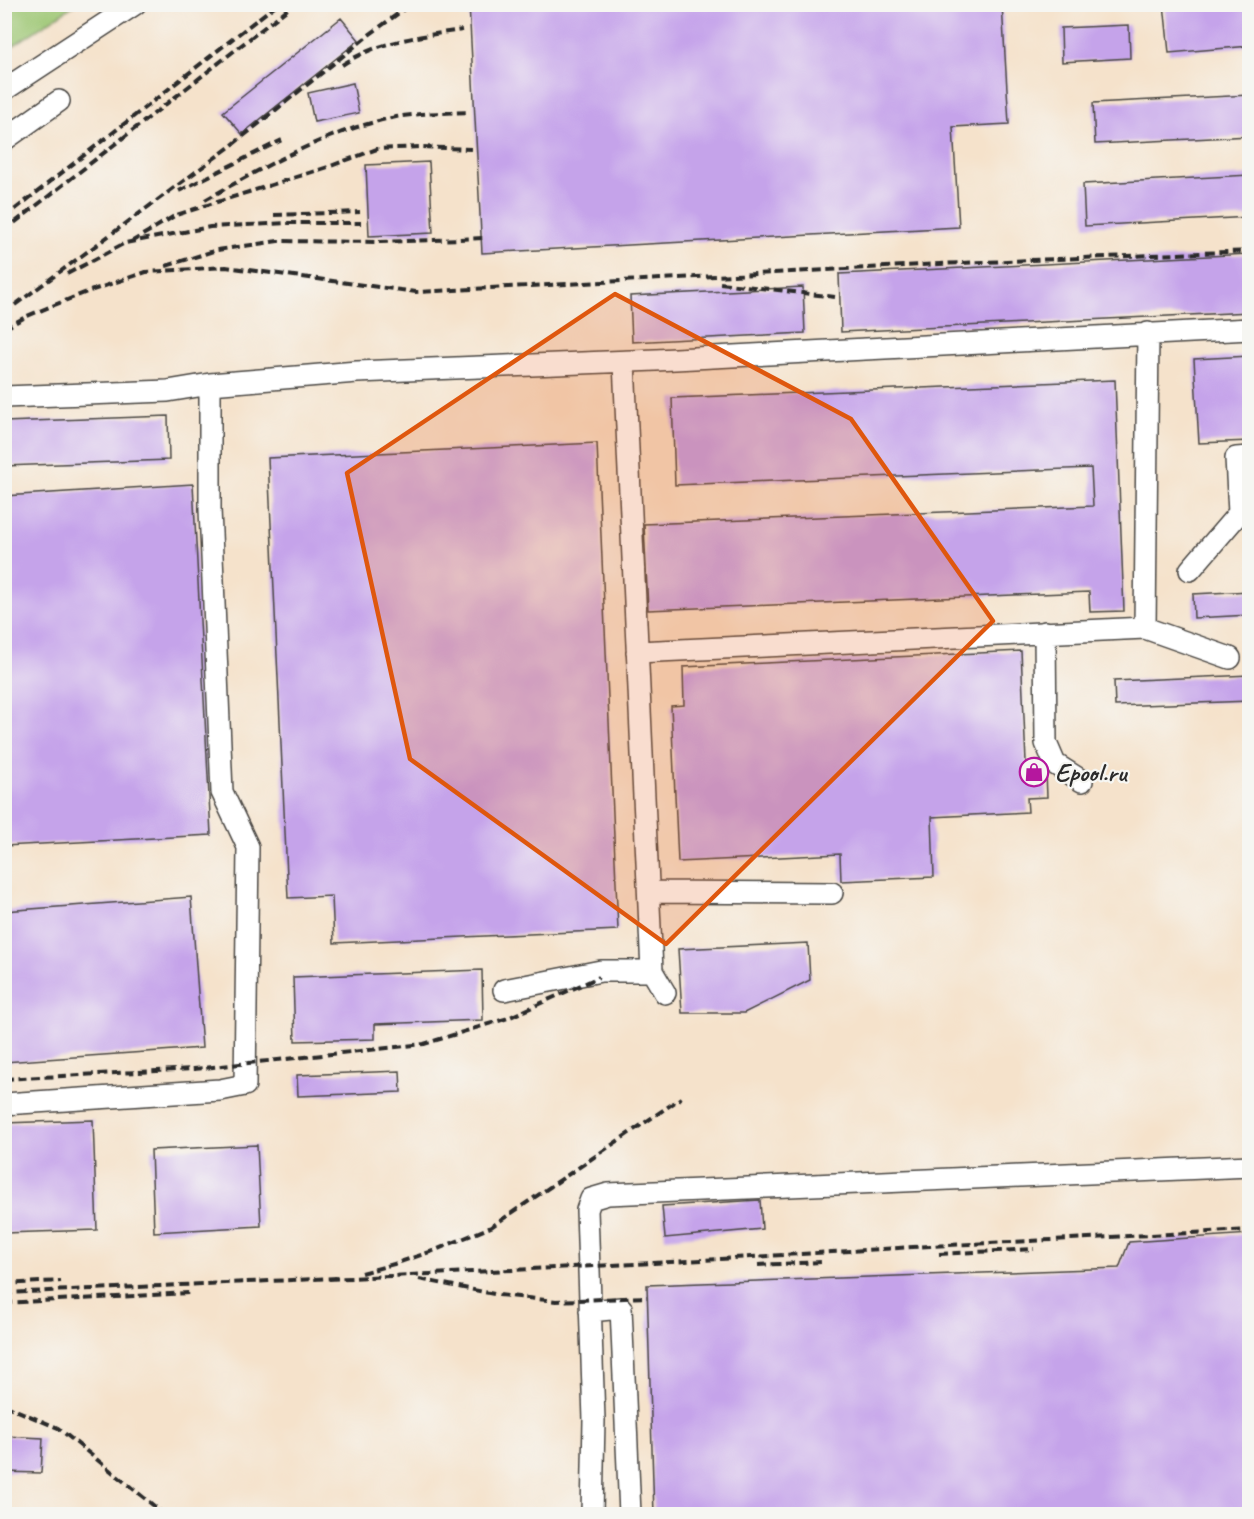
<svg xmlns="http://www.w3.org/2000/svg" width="1254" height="1519" viewBox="0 0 1254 1519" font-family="Caveat,sans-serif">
	<rect width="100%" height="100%" fill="#f6f6f2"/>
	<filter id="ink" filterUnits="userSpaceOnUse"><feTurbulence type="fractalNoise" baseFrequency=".0167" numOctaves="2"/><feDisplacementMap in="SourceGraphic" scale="12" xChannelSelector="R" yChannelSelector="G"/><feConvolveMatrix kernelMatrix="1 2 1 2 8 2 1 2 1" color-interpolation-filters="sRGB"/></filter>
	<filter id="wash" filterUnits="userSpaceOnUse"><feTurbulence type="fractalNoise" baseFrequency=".008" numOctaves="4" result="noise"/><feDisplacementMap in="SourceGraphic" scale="24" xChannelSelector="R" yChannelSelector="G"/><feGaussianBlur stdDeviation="1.35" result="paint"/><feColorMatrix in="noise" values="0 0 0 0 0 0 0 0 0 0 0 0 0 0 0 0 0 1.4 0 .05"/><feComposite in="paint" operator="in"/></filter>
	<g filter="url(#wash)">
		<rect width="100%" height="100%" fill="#f5e2cb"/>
		<path fill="#9cc672" stroke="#64784e" stroke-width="1.5" d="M5 4H74V5L5 51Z"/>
		<g id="blocks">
			<path fill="#c5a3ea" d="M469 4H1002L1009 124 953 127 959 227 482 253Z
				M1164 4H1250V46L1169 53Z
				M341 18 359 40 242 134 223 112Z
				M1129 25 1130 58 1062 62 1061 28Z
				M353 83 359 113 314 122 308 93Z
				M1250 95V136L1095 144 1093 103Z
				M429 162 433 233 369 236 366 165Z
				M1250 175V217L1085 226 1083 184Z
				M1250 254V312L841 332 839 274Z
				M803 287 805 333 632 342 630 296Z
				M1250 356V441L1199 443 1194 359Z
				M1115 380 1124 611 1090 612 1089 592 648 610 644 524 1093 506 1091 468 675 485 672 398Z
				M168 416 169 460 4 466V422Z
				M597 443 618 930 334 943 332 896 288 898 268 458Z
				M193 484 211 835 4 846V496Z
				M1250 591V615L1194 618 1193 594Z
				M1021 651 1026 762 1040 761 1046 772 1047 797 1027 798 1028 812 932 817 934 877 841 881 840 854 678 862 671 706 684 705 683 667Z
				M1250 675V701L1115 706 1114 681Z
				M191 897 202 1048 4 1062V911Z
				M808 943 810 980 744 1013H682L678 949Z
				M482 970 483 1020 375 1024V1039L295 1041 293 977Z
				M400 1071 401 1092 298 1096 297 1075Z
				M93 1120 97 1230 4 1233V1123Z
				M257 1145 261 1226 154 1232 151 1150Z
				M760 1200 762 1229 665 1238 662 1206Z
				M1250 1234V1515H654L647 1285 1119 1268 1129 1242Z
				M4 1436 43 1438 41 1473 4 1472Z"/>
		</g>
	</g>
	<g filter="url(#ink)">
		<use href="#blocks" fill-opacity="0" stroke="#494643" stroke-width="1.5"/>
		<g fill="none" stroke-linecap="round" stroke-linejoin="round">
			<g stroke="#494643" stroke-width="24">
				<path id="minor" d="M4 90 135 4
					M4 140 59 101
					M4 397 168 391 210 384 357 372 656 360 1250 329
					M1190 570 1239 513 1236 458 1250 457
					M1145 628 1230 658
					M1045 632 1046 743 1055 764 1082 781
					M637 652 1145 628 1148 333
					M649 892 832 893
					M652 971 665 993
					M504 990 601 971H652L624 362
					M4 1104 220 1090 245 1085 248 847 222 792 210 509V384
					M590 1311 621 1308 630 1514
					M592 1514 594 1420 587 1210 591 1199 608 1194 1250 1166"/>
			</g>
			<use href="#minor" stroke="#fff" stroke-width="21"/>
			<path stroke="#2b2b2b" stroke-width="4" stroke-dasharray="9 4.5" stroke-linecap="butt" d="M342 65C378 41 421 36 462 30
				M179 191 282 140
				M205 200C266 166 326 131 396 117 419 113 446 113 470 112
				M274 215 360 212
				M4 218 277 4
				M4 231 294 4
				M131 242 176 215 328 167 377 149 421 147 471 149
				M166 266 217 250 278 241 381 242 485 238
				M67 274 125 243 210 227 287 223H361
				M720 283 835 297
				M4 313 231 146 369 35 411 4
				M4 329 27 316 87 292 146 272 226 267 416 292 960 263 1250 251
				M4 1079 194 1069 424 1044 508 1018 599 977
				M939 1254 1034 1249
				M758 1265 822 1262
				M361 1273 394 1264 433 1251 491 1227 681 1098
				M329 1279 654 1263 930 1246 1250 1230
				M419 1279 499 1295 556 1301 647 1297
				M4 1284 61 1281
				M4 1293 337 1278
				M4 1303 190 1293
				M4 1405 58 1428 164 1514"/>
		</g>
	</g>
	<path fill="#df570e" fill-opacity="0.2" stroke="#df570e" stroke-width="4.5" stroke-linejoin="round" d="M615 294 851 419 993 621 666 944 410 759 347 473Z"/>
	<defs>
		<g id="shop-ring" transform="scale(1.5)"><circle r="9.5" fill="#f6f6f2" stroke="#b5179e" stroke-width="1.5"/><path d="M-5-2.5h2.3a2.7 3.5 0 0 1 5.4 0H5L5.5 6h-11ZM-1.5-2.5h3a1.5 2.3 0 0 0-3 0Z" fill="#b5179e"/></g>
	</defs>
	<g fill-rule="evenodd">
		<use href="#shop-ring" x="1034" y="772"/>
	</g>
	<g text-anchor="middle" stroke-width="4.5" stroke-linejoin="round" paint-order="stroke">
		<g font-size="26" font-weight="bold" fill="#2b2b2b" stroke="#f6f6f2" text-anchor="start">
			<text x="1055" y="781">Epool.ru</text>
		</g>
	</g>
	<rect width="1254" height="1519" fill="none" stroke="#f6f6f2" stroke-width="24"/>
</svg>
